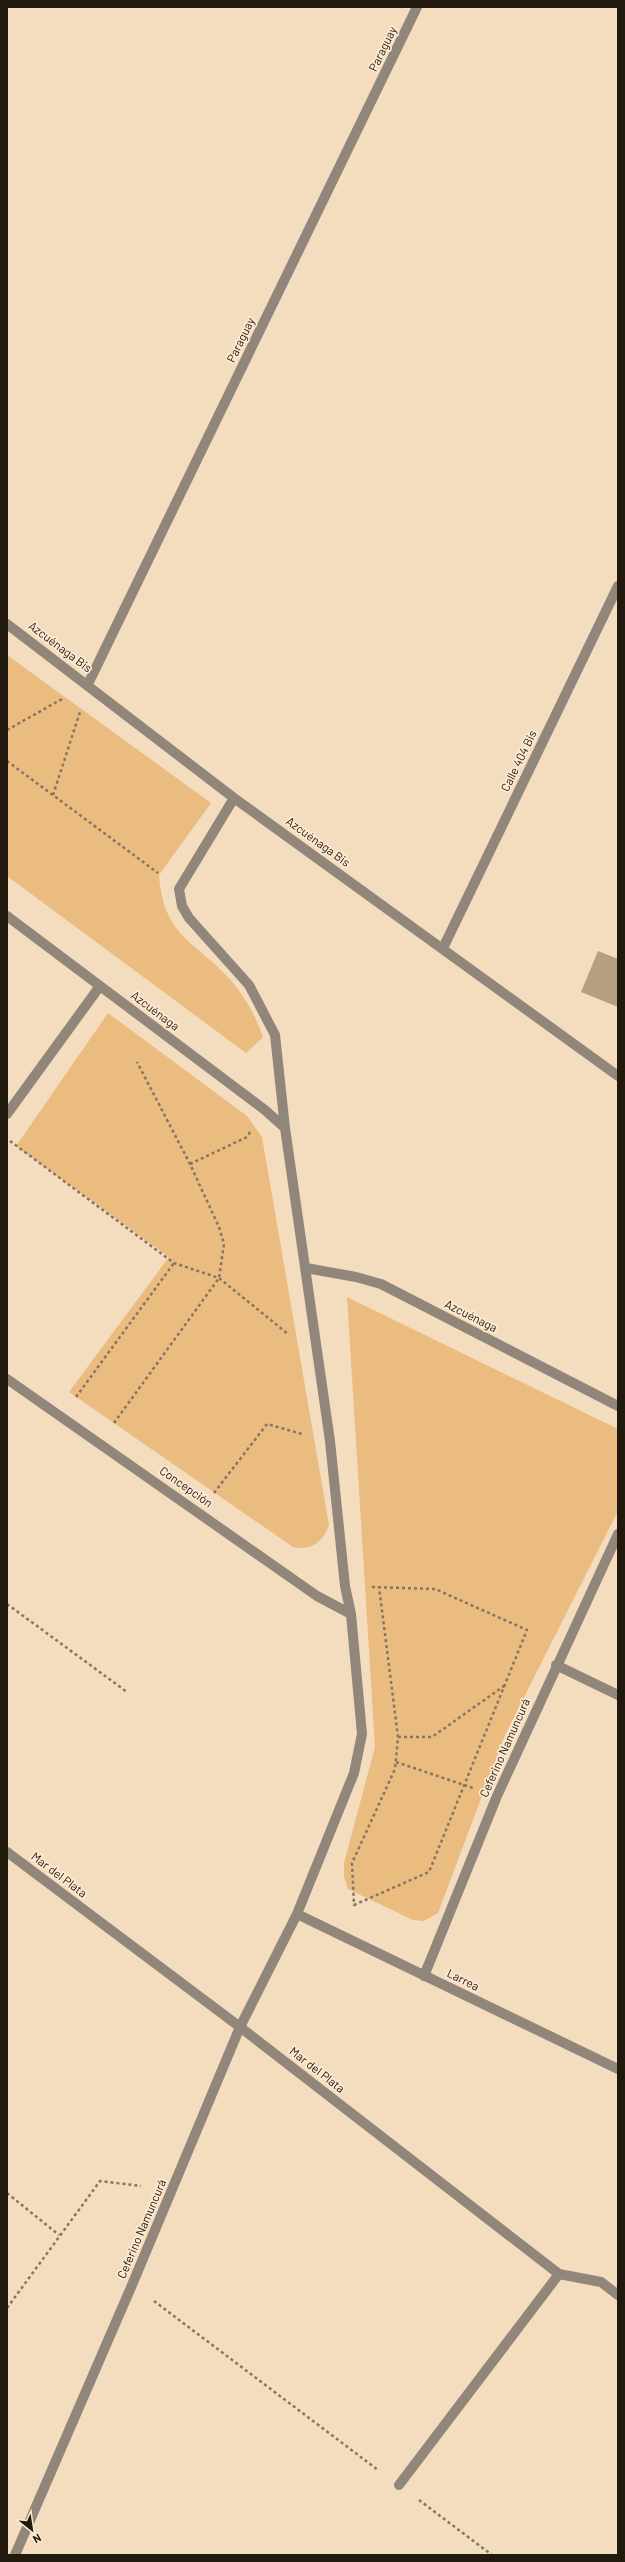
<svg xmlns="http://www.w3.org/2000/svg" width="625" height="2562" viewBox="0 0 625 2562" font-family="Barlow,sans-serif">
	<rect width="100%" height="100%" fill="#f4dcbf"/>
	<path fill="#ebbc80" d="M7 655 211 803 159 875C164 935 190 938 226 975 243 993 255 1014 263 1037L246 1053 7 876Z
		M108 1013 247 1116 262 1137 329 1525C323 1542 312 1551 293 1547L69 1392 169 1257 16 1146Z
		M347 1297 618 1429V1511L505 1735 438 1913 424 1921 413 1920 348 1889 344 1877V1863L375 1747Z"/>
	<path fill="#b59e82" d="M598 951 618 959V1007L581 992Z"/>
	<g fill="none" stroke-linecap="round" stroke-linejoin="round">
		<path stroke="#857562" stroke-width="2.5" stroke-dasharray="3 3" stroke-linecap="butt" d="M7 730 62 699
			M7 761 158 873
			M53 795 80 712
			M10 1141 174 1263 219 1278 288 1334
			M190 1164 247 1137 250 1132
			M76 1397 174 1263
			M114 1423 219 1278 224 1244 219 1227 190 1164 137 1062
			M214 1493 267 1424 302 1434
			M372 1587 435 1589 527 1630 429 1872 354 1905 352 1863 395 1769 398 1737 379 1587
			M7 1604 127 1692
			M398 1737H432L504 1686
			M396 1762 473 1788
			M7 2193 59 2235
			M154 2301 378 2470
			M7 2308 100 2181 141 2186
			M419 2500 492 2555"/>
		<path stroke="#90867a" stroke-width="10" d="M7 624 234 798 618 1076
			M88 684 417 7
			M7 916 265 1110 285 1128
			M443 948 618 586
			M7 1114 100 986
			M306 1268 356 1277 381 1284 618 1406
			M7 1379 317 1596 351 1614
			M556 1665 618 1695
			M7 1852 240 2027 559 2274 601 2282 618 2295
			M297 1914 618 2069
			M424 1976 497 1796 618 1534
			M399 2485 559 2274
			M15 2555 132 2285 240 2027 297 1914 354 1773 362 1734 351 1614 345 1586 330 1441 285 1128 275 1035 249 985 189 918 182 906 179 889 234 798"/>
	</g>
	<g text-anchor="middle" stroke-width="3.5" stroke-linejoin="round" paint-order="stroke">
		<g font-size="12" fill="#22190e" stroke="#feead2">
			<text transform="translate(383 49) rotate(-64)" y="4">Paraguay</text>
			<text transform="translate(241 340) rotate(-64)" y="4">Paraguay</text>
			<text transform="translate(60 647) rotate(37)" y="4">Azcuénaga Bis</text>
			<text transform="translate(519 761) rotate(-64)" y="4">Calle 404 Bis</text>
			<text transform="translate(318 842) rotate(36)" y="4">Azcuénaga Bis</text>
			<text transform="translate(155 1011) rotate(37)" y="4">Azcuénaga</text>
			<text transform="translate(471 1316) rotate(27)" y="4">Azcuénaga</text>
			<text transform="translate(186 1487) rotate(35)" y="4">Concepción</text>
			<text transform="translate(505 1748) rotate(-66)" y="4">Ceferino Namuncurá</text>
			<text transform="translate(59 1875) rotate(37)" y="4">Mar del Plata</text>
			<text transform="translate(463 1980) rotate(26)" y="4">Larrea</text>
			<text transform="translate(317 2070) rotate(38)" y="4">Mar del Plata</text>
			<text transform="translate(142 2229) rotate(-67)" y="4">Ceferino Namuncurá</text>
		</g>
	</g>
	<rect width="625" height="2562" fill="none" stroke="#22190e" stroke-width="16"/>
	<g transform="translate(32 2530) rotate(150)" stroke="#feead2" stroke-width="3" paint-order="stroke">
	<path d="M0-3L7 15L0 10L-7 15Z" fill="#22190e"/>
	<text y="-6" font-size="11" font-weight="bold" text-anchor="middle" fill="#22190e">N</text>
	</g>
</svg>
